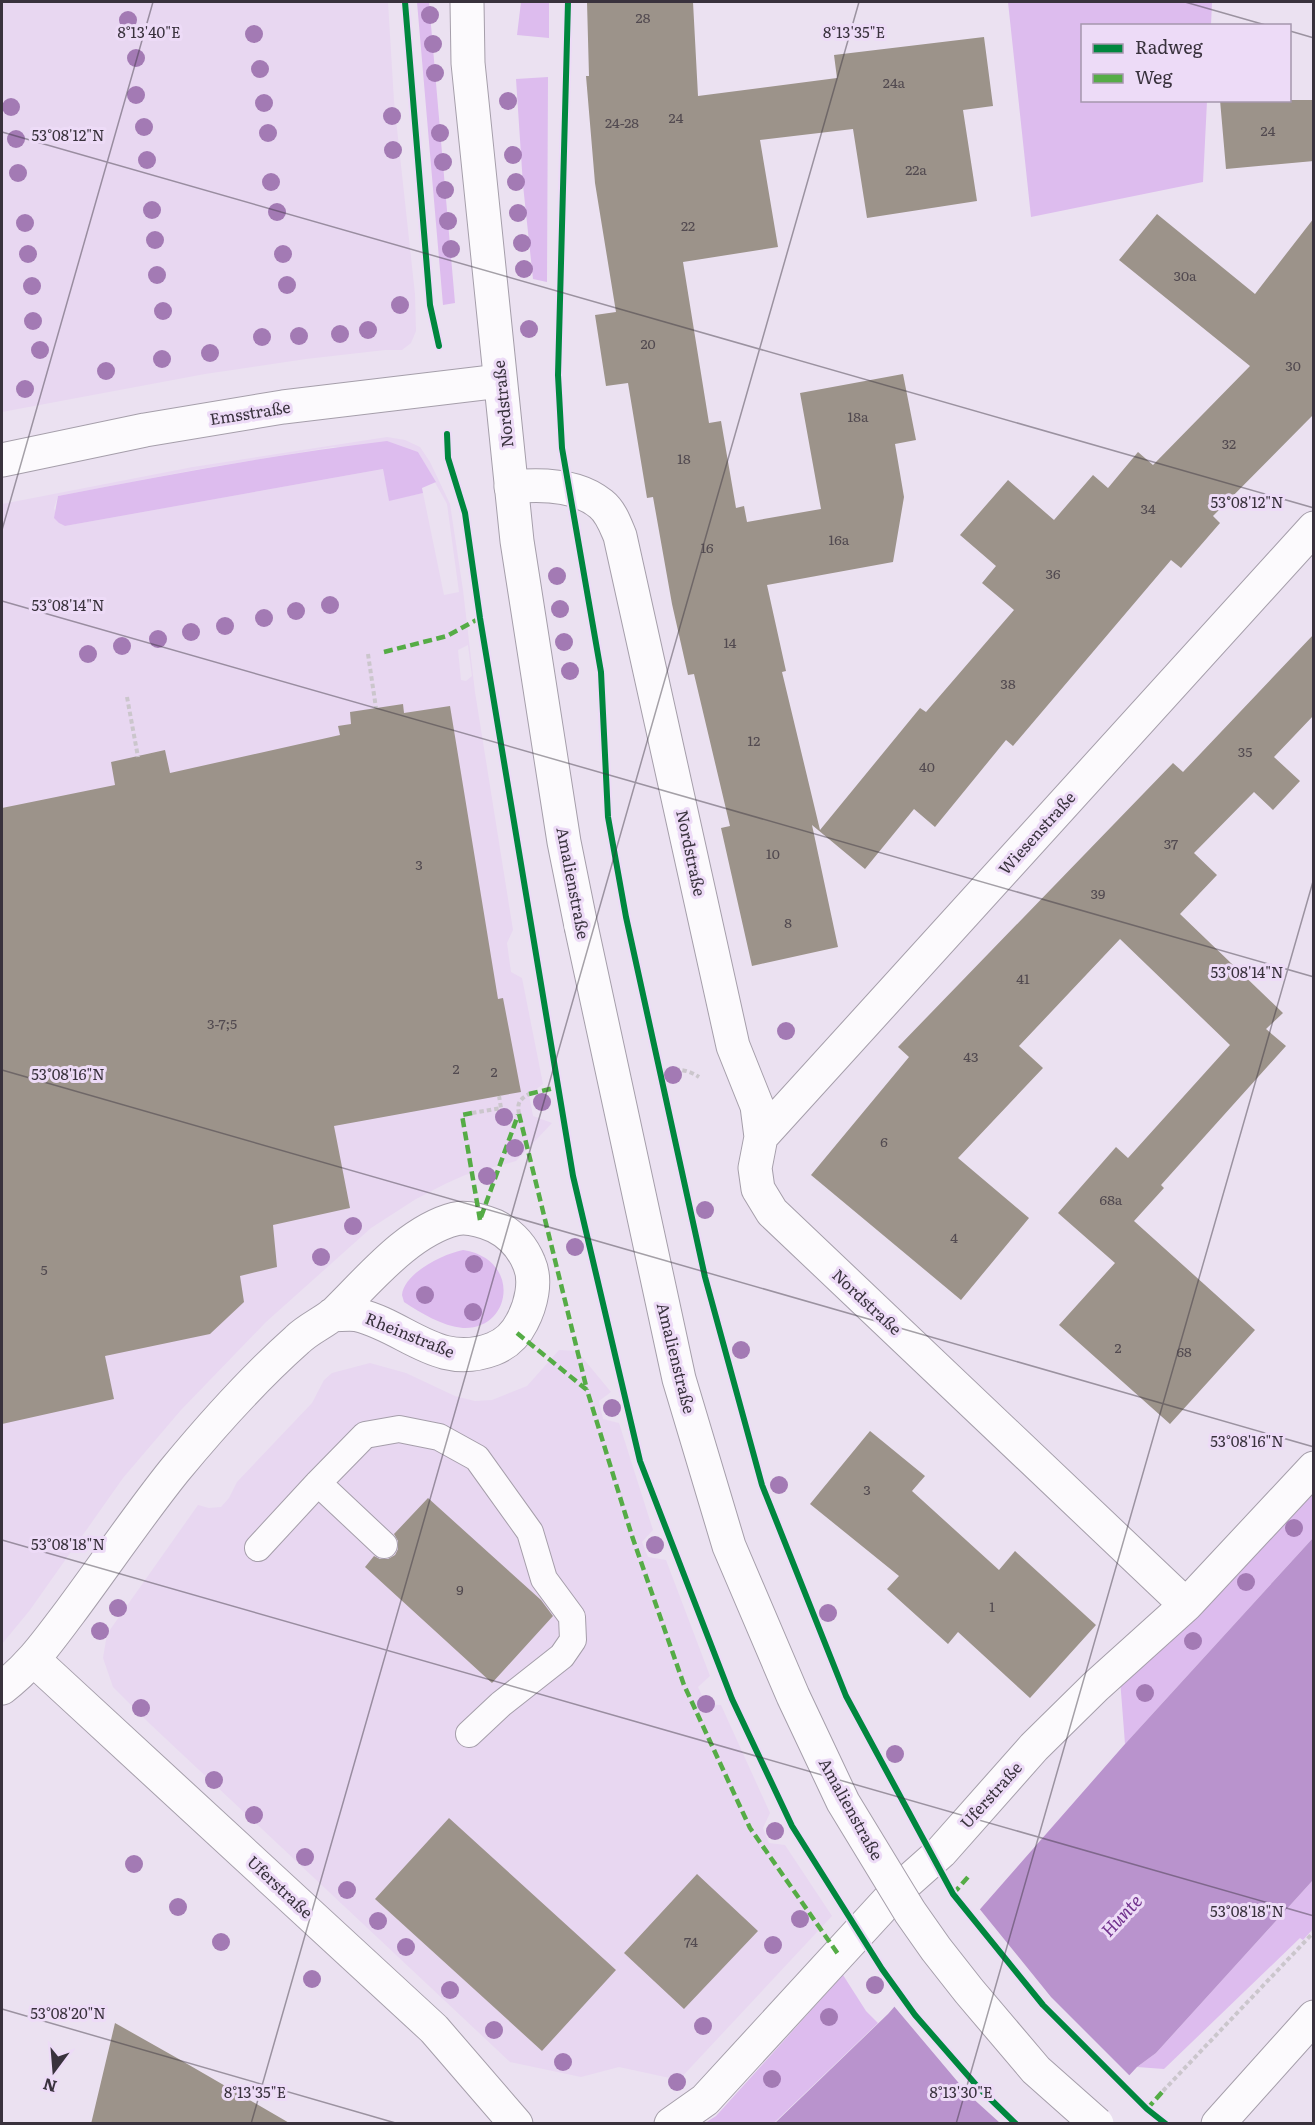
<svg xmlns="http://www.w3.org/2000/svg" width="1315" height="2125" viewBox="0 0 1315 2125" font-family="Literata,serif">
	<rect width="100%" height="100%" fill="#ebe1f1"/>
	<path fill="#e8d7f1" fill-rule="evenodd" d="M2 2H388L394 101 415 294 416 331 411 343 402 350H385L306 359 205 374 2 412Z
		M387 437 405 440 420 447 430 462 450 504 463 590 475 692 513 930 507 943 511 972 522 978 543 1084 529 1095 533 1116 552 1123 516 1161 465 1175 445 1184 416 1199 371 1228 266 1322 181 1410 123 1478 30 1610 2 1644V504L193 467ZM333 447 418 452 447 504 459 592 444 595 423 493 389 500 383 469 65 526 59 523 54 508 58 496 194 470ZM468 645 472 676 466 681 461 680 458 650Z
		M559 1350 577 1351 611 1392 599 1401 603 1419 619 1423 653 1530 642 1542 648 1557 666 1560 710 1676 698 1687 706 1704 721 1705 770 1813 763 1828 769 1843 785 1845 832 1916 679 2080 619 2067 581 2077 510 2062 149 1723 113 1687 103 1658 107 1634 198 1505 209 1508 221 1507 229 1498 237 1482 312 1403 324 1380 332 1373 370 1363 406 1373 455 1396 475 1401 492 1400 527 1386Z"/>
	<path fill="#ddbcee" d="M417 2H429L455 303 443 305Z
		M521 2H549V38L517 35Z
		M1008 2H1212L1211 25 1082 26V100L1207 101 1203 182 1031 217Z
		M548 77 547 282 533 279 523 185 516 79Z
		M387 441 418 452 436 482 422 488 423 493 389 501 383 469 65 526 59 523 54 518 58 496C167 475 276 454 387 441Z
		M463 1250C522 1259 512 1330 463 1328 442 1326 421 1313 404 1302L402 1295C404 1273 443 1254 463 1250Z
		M1313 1482V1538L1125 1744 1120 1679Z
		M1313 1880V1929L1303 1940 1300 1938 1164 2069 1137 2067 1156 2053Z
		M843 1975 866 2011 878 2023 774 2123H705L716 2116Z"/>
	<path fill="#b993cd" d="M1313 1538V1880L1156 2053 1137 2067 1085 2123 774 2124 888 2014 1125 1744Z"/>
	<path fill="#ebe1f1" d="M978 1907 1051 1997 1132 2078 1089 2124 1000 2123 968 2094 893 2005Z"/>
	<path fill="#9c938a" d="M587 2H693L698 96 837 78 834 55 984 37 993 106 963 110 977 201 867 218 853 129 760 140 778 247 683 262 709 423 721 421 736 508 744 506 747 522 821 509 800 393 903 374 916 440 895 444 904 497 893 562 767 585 786 671 782 672 820 830 920 708 926 712 1014 610 982 583 996 566 960 535 1008 480 1054 520 1093 475 1108 488 1138 452 1153 465 1250 366 1119 260 1157 214 1255 294 1314 218V414L1213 516 1220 523 1181 568 1171 560 1013 746 1006 740 935 827 914 809 865 869 812 825 838 947 752 966 721 828 730 826 694 674 688 675 672 604 653 497 647 498 628 383 606 386 595 315 616 312 595 183 586 76H589Z
		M1220 100H1314V161L1226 169Z
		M1314 634V715L1274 757 1300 781 1273 810 1254 792 1194 853 1217 875 1180 914 1283 1013 1266 1029 1286 1046 1161 1185 1164 1188 1134 1221 1255 1330 1170 1424 1059 1325 1115 1263 1058 1213 1116 1147 1128 1158 1230 1045 1120 939 1019 1046 1043 1068 958 1158 1029 1218 961 1300 811 1175 909 1057 898 1047 1173 763 1183 772Z
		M403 704 404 713 450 706 498 999 503 998 521 1092 334 1126 350 1208 273 1225 277 1267 240 1276 244 1302 210 1334 105 1356 114 1399 2 1424V808L115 785 111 762 165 750 170 773 340 735 338 726 351 724 350 712Z
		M870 1431 925 1476 912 1491 999 1570 1015 1551 1096 1625 1030 1698 958 1632 948 1644 887 1589 899 1576 810 1504Z
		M428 1498 541 1600 553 1616 492 1683 365 1567 374 1556 380 1559H388L395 1555 398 1549V1541L394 1534Z
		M449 1818 616 1970 542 2051 375 1899Z
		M697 1874 758 1931 684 2009 624 1953Z
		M115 2023 177 2058 291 2124H91Z"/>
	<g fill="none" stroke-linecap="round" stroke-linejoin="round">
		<g stroke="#a59eaa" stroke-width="28">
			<path id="lane" d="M384 1545 318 1483 365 1435 399 1429 439 1437 477 1458 530 1532 544 1579 572 1617 573 1640 562 1656 501 1704 469 1734
				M258 1548 318 1483"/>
		</g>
		<g stroke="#a59eaa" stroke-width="35">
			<path id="street" d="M2 460 145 430 283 407 500 381
				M511 487C540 484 577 484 601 504 611 512 615 524 620 536L733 1046 757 1106 761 1137 755 1168 758 1189 772 1212 1186 1605
				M761 1137 1314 528
				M34 1660 434 2029 516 2124
				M2 1688C31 1666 48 1641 70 1612 105 1565 138 1516 174 1471 212 1425 252 1380 297 1340 308 1329 323 1323 335 1313 369 1280 408 1231 455 1219 468 1216 483 1221 495 1226 511 1234 522 1246 529 1263 537 1281 531 1305 522 1322 516 1334 506 1344 493 1349 438 1370 407 1327 358 1315 350 1313 340 1315 332 1315
				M671 2124 705 2100 896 1892 941 1852 1034 1747 1095 1687 1186 1605 1314 1468
				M1218 2124 1314 2017"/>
		</g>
		<g stroke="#a59eaa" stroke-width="35">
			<path id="secondary" d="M467 2 468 63 517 541 564 842 581 926"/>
		</g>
		<path stroke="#cbc6cc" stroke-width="4" stroke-dasharray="4.5 3" stroke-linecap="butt" d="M368 654 376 708
			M127 697 138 757
			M660 1071C675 1069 685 1068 699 1077
			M472 1113 501 1108 499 1096
			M519 1114C517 1103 519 1100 529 1094
			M1163 2091 1314 1932"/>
		<use href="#lane" stroke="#fcfafd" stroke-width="26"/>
		<use href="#street" stroke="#fcfafd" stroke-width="33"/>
		<use href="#secondary" stroke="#fcfafd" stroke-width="33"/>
		<g stroke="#a59eaa" stroke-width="35" stroke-linecap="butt">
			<path id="secondary-bridge" d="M581 926 679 1379 729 1546 793 1696 843 1802 910 1912 936 1949 969 1991 1036 2070 1097 2124"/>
		</g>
		<use href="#secondary-bridge" stroke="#fcfafd" stroke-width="33"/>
		<path stroke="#55ac46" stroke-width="4.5" stroke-dasharray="9 4.5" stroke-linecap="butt" d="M384 652 447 636 480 618
			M529 1094 558 1087
			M472 1113 462 1115 480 1220
			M519 1114 587 1390
			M481 1217 518 1115
			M517 1333 587 1390 632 1536 684 1685 750 1828 838 1954
			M953 1894 968 1877
			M1147 2109 1163 2091"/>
		<g stroke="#eddbf7" stroke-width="10">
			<path id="cycleway" d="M405 2 430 305 439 346
				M568 2 558 375 562 448 601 672 608 817 626 917 705 1277 762 1485 846 1696 953 1894 1043 2005 1147 2109 1166 2124
				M447 434 448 458 465 513 480 618 573 1176 640 1461 732 1699 792 1826 882 1969 915 2015 977 2086 1016 2124"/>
		</g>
		<use href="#cycleway" stroke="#00873e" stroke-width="6"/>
	</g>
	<g fill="#a37ab4">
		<circle cx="430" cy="15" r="9"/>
		<circle cx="128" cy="20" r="9"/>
		<circle cx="254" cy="34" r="9"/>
		<circle cx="433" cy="44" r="9"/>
		<circle cx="136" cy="58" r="9"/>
		<circle cx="260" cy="69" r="9"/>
		<circle cx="435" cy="73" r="9"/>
		<circle cx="136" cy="95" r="9"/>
		<circle cx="508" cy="101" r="9"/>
		<circle cx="264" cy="103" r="9"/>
		<circle cx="11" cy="107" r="9"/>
		<circle cx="392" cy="116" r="9"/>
		<circle cx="144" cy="127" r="9"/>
		<circle cx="268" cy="133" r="9"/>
		<circle cx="440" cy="133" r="9"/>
		<circle cx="16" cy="139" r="9"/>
		<circle cx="393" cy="150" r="9"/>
		<circle cx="513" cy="155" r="9"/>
		<circle cx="147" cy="160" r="9"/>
		<circle cx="443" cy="162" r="9"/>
		<circle cx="18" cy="173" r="9"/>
		<circle cx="271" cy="182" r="9"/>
		<circle cx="516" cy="182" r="9"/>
		<circle cx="445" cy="190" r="9"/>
		<circle cx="152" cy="210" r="9"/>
		<circle cx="277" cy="212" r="9"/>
		<circle cx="518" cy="213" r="9"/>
		<circle cx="448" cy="221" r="9"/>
		<circle cx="25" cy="223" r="9"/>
		<circle cx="155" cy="240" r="9"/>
		<circle cx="522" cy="243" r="9"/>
		<circle cx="451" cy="249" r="9"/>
		<circle cx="28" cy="254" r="9"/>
		<circle cx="283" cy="254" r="9"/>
		<circle cx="524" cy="269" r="9"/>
		<circle cx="157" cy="275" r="9"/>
		<circle cx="287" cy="285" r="9"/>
		<circle cx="32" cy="286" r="9"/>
		<circle cx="400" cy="305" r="9"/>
		<circle cx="163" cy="311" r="9"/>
		<circle cx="33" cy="321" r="9"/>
		<circle cx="529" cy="329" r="9"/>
		<circle cx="368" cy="330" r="9"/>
		<circle cx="340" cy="334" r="9"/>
		<circle cx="299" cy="336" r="9"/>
		<circle cx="262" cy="337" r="9"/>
		<circle cx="40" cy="350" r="9"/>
		<circle cx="210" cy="353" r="9"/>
		<circle cx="162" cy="359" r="9"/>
		<circle cx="106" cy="371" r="9"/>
		<circle cx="25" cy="389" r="9"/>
		<circle cx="557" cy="576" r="9"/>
		<circle cx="330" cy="605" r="9"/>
		<circle cx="560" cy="609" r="9"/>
		<circle cx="296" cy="611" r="9"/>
		<circle cx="264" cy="618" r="9"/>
		<circle cx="225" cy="626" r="9"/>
		<circle cx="191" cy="632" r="9"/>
		<circle cx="158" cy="639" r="9"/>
		<circle cx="564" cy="642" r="9"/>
		<circle cx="122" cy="646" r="9"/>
		<circle cx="88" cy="654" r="9"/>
		<circle cx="570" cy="671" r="9"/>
		<circle cx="786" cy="1031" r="9"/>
		<circle cx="673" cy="1075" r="9"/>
		<circle cx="542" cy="1102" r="9"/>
		<circle cx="504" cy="1117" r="9"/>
		<circle cx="515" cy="1148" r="9"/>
		<circle cx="487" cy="1176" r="9"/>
		<circle cx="705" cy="1210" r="9"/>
		<circle cx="353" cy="1226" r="9"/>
		<circle cx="575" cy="1247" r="9"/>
		<circle cx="321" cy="1257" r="9"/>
		<circle cx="474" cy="1264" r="9"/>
		<circle cx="425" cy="1295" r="9"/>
		<circle cx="473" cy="1312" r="9"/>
		<circle cx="741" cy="1350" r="9"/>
		<circle cx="612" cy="1408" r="9"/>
		<circle cx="779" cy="1485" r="9"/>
		<circle cx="1294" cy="1528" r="9"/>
		<circle cx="655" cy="1545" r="9"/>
		<circle cx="1246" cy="1582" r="9"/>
		<circle cx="118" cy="1608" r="9"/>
		<circle cx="828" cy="1613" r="9"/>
		<circle cx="100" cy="1631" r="9"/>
		<circle cx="1193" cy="1641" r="9"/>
		<circle cx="1145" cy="1693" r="9"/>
		<circle cx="706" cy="1704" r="9"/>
		<circle cx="141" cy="1708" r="9"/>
		<circle cx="895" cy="1754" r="9"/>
		<circle cx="214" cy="1780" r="9"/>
		<circle cx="254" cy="1815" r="9"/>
		<circle cx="775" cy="1831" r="9"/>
		<circle cx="305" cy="1857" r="9"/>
		<circle cx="134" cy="1864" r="9"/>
		<circle cx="347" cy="1890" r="9"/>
		<circle cx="178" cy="1907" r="9"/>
		<circle cx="800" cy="1919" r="9"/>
		<circle cx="378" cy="1921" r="9"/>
		<circle cx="221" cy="1942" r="9"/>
		<circle cx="773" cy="1945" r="9"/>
		<circle cx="406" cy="1947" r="9"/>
		<circle cx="312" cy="1979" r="9"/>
		<circle cx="875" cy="1985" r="9"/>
		<circle cx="450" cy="1990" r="9"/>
		<circle cx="829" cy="2017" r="9"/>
		<circle cx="703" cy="2026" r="9"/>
		<circle cx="494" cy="2030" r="9"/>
		<circle cx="563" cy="2062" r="9"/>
		<circle cx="772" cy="2079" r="9"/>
		<circle cx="677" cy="2082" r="9"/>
	</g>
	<path fill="none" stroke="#39323d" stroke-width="1.5" stroke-opacity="0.45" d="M1185 2 1269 26M1290 31 1314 38M2 132 1314 508M2 530 153 2M2 601 1314 977M2 1070 1314 1447M2 1540 1314 1916M2 2009 399 2124M251 2124 859 2M956 2124 1314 878"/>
	<g text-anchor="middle" stroke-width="6" stroke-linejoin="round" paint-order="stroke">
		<g font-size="14" fill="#524a50">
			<text x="643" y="23">28</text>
			<text x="894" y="88">24a</text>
			<text x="676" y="123">24</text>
			<text x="622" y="128">24-28</text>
			<text x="1268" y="136">24</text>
			<text x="916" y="175">22a</text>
			<text x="688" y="231">22</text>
			<text x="1185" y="281">30a</text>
			<text x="648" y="349">20</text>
			<text x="1293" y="371">30</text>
			<text x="858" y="422">18a</text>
			<text x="1229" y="449">32</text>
			<text x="684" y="464">18</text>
			<text x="1148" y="514">34</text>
			<text x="839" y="545">16a</text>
			<text x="707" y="553">16</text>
			<text x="1053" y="579">36</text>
			<text x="730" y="648">14</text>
			<text x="1008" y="689">38</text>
			<text x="754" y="746">12</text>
			<text x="1245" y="757">35</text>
			<text x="927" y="772">40</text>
			<text x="1171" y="849">37</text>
			<text x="773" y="859">10</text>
			<text x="419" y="870">3</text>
			<text x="1098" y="899">39</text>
			<text x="788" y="928">8</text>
			<text x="1023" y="984">41</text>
			<text x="222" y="1029">3-7;5</text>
			<text x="971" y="1062">43</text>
			<text x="456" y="1074">2</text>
			<text x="494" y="1077">2</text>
			<text x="884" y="1147">6</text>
			<text x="1111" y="1205">68a</text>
			<text x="954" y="1243">4</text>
			<text x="44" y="1275">5</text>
			<text x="1118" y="1353">2</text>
			<text x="1184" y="1357">68</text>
			<text x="867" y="1495">3</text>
			<text x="460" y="1595">9</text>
			<text x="992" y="1612">1</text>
			<text x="691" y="1947">74</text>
		</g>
		<g font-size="16" fill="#39323d" stroke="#eddbf7">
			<text transform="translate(503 404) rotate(-96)" y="6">Nordstraße</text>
			<text transform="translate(250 413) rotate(-9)" y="6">Emsstraße</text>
			<text transform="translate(1037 833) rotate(-48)" y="6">Wiesenstraße</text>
			<text transform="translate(691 853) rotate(78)" y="6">Nordstraße</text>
			<text transform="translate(573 883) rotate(79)" y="6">Amalienstraße</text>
			<text transform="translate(867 1302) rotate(43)" y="6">Nordstraße</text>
			<text transform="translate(410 1335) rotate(22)" y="6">Rheinstraße</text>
			<text transform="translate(676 1358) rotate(76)" y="6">Amalienstraße</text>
			<text transform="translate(991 1795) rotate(-48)" y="6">Uferstraße</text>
			<text transform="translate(851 1809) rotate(61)" y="6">Amalienstraße</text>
			<text transform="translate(280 1887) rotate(43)" y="6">Uferstraße</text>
		</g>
		<g font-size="18" font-style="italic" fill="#71318d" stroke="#eddbf7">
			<text transform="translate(1122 1916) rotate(-47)" y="6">Hunte</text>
		</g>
	</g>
	<g font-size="15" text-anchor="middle" fill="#39323d" stroke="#eddbf7" stroke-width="6" stroke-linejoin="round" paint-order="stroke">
		<text x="149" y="38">8°13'40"E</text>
		<text x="854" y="38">8°13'35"E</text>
		<text x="68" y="141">53°08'12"N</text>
		<text x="1247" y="508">53°08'12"N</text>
		<text x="68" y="611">53°08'14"N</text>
		<text x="1247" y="978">53°08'14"N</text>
		<text x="68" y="1080">53°08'16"N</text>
		<text x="1247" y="1447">53°08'16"N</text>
		<text x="68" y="1550">53°08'18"N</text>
		<text x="1247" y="1917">53°08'18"N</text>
		<text x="68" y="2019">53°08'20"N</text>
		<text x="255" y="2098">8°13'35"E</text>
		<text x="961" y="2098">8°13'30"E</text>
	</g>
	<rect width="1315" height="2125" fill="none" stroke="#39323d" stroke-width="6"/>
	<rect x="1081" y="24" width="210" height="78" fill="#eddbf7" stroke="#a597ad" stroke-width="1.5"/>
	<rect x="1093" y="44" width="30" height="9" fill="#00873e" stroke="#a597ad" stroke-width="1.5"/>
	<text x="1135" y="54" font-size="18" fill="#39323d">Radweg</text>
	<rect x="1093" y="74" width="30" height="9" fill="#55ac46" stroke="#a597ad" stroke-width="1.5"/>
	<text x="1135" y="84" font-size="18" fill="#39323d">Weg</text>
	<g transform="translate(54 2071) rotate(196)" stroke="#eddbf7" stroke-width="4.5" paint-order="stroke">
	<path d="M0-4.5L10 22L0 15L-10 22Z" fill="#39323d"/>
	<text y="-9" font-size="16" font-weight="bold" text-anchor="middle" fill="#39323d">N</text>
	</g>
</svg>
